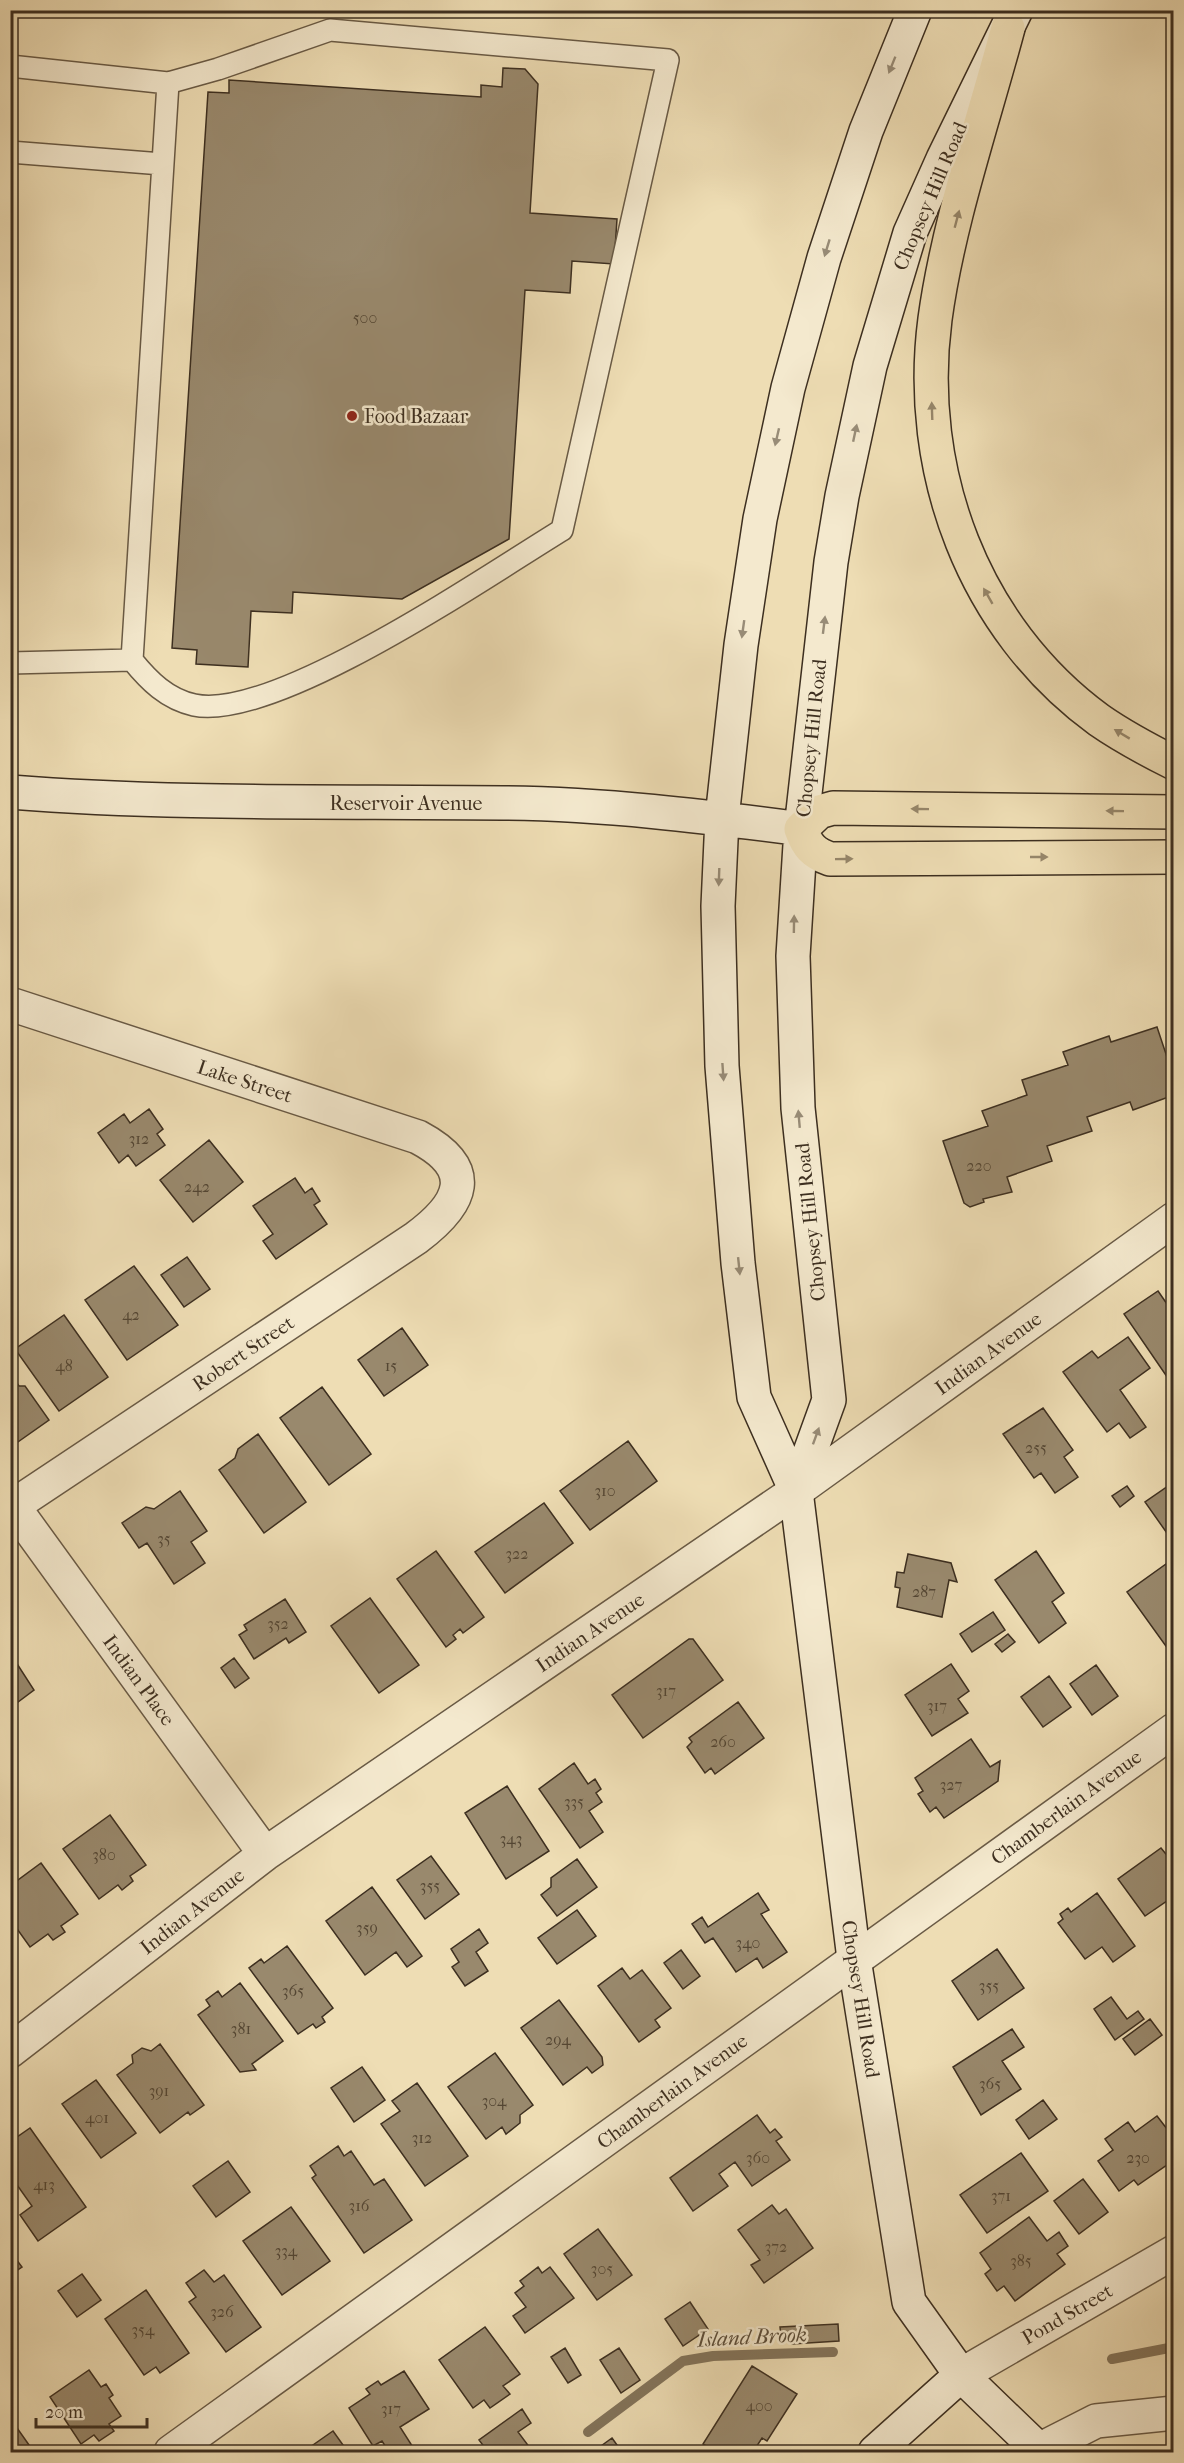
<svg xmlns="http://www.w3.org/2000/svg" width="1184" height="2463" viewBox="0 0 1184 2463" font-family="'IM FELL French Canon',serif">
	<rect width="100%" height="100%" fill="#eeddb4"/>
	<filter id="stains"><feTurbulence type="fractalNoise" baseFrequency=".00333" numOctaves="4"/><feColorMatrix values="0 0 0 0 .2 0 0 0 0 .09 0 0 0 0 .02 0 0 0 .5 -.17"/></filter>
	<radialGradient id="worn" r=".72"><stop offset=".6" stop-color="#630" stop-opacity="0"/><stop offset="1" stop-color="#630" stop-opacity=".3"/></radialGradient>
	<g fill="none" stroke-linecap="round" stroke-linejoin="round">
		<path stroke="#83745b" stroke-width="10" d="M1112 2359 1174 2347
			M588 2432 683 2361 713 2356 833 2352"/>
	</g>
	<path fill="#99896d" stroke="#3d2f20" stroke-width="1.5" d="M503 68 525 69 538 84 530 213 617 219 614 264 572 261 570 293 525 290 509 539 402 599 293 592 292 613 251 611 248 667 196 664 197 650 172 648 208 92 229 93V80L481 97V85L502 87Z
		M1157 1027 1174 1078V1095L1133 1110 1130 1102 1087 1117 1092 1131 1047 1146 1052 1161 1007 1177 1012 1192 983 1199 984 1202 970 1207 964 1203 943 1141 988 1126 982 1111 1027 1095 1022 1080 1068 1065 1063 1052 1109 1036 1111 1042Z
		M149 1109 163 1129 157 1134 165 1145 136 1166 128 1155 119 1163 98 1133 124 1114 130 1123Z
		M209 1140 243 1182 193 1222 160 1180Z
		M295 1178 305 1193 312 1188 320 1201 314 1205 327 1224 276 1259 263 1241 273 1234 253 1206Z
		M187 1257 210 1289 184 1307 161 1275Z
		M134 1266 178 1325 127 1360 85 1300Z
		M1158 1291 1174 1314V1387L1124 1314Z
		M64 1315 108 1377 59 1411 15 1349Z
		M402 1328 428 1365 384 1396 358 1360Z
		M1128 1337 1150 1368 1120 1390 1146 1427 1130 1438 1119 1423 1107 1432 1063 1372 1092 1351 1098 1358Z
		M14 1379 19 1386H25L49 1420 15 1444 10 1437V1382Z
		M322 1387 371 1454 329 1485 280 1418Z
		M1043 1408 1073 1450 1064 1457 1078 1477 1055 1493 1041 1473 1034 1478 1003 1434Z
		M258 1434 306 1502 264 1533 219 1470 235 1458 238 1449Z
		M628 1441 657 1481 590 1530 560 1491Z
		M1174 1482V1533L1169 1536 1145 1502Z
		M1127 1486 1134 1496 1120 1507 1112 1496Z
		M180 1491 207 1531 191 1542 205 1563 174 1584 147 1543 139 1548 122 1523 146 1507 154 1509Z
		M544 1503 573 1543 505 1593 475 1552Z
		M436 1551 484 1617 463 1633 460 1629 453 1635 456 1639 446 1647 397 1579Z
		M1036 1551 1064 1593 1052 1602 1066 1623 1039 1643 995 1580Z
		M908 1554 951 1563 957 1582 949 1580 942 1617 897 1607 900 1588 895 1587 897 1572 904 1573Z
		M1166 1564 1174 1574V1645L1168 1649 1127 1592Z
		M370 1598 419 1665 379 1693 331 1626Z
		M285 1599 306 1632 289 1643 286 1638 254 1659 239 1635 247 1630 244 1625Z
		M993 1612 1005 1630 972 1652 960 1634Z
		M1008 1634 1015 1642 1002 1652 995 1644Z
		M689 1639H693L723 1680 643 1738 612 1695Z
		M12 1656 34 1690 10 1708V1657Z
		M234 1658 249 1678 235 1688 221 1668Z
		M951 1664 969 1691 958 1699 968 1713 932 1736 905 1695Z
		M1096 1665 1118 1696 1092 1715 1070 1684Z
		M1049 1676 1071 1707 1043 1727 1021 1697Z
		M738 1702 764 1738 715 1774 711 1768 705 1773 687 1747 692 1742 689 1738Z
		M971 1739 990 1767 1000 1761 998 1781 944 1818 936 1807 930 1812 918 1794 923 1791 915 1778Z
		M574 1763 588 1784 595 1779 601 1789 596 1793 602 1802 589 1811 603 1832 580 1848 539 1789Z
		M507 1786 549 1851 506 1879 465 1813Z
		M110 1815 146 1865 130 1876 133 1881 122 1890 118 1885 99 1899 63 1849Z
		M1161 1848 1174 1864V1896L1145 1916 1118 1879Z
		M431 1856 459 1894 425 1919 397 1880Z
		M577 1859 597 1887 557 1916 541 1895 551 1887V1878Z
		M41 1863 78 1914 61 1926 65 1932 53 1940 48 1934 30 1947 10 1919V1886Z
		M372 1887 422 1956 407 1967 396 1952 365 1975 326 1921Z
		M758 1893 769 1910 761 1914 787 1952 763 1968 757 1958 736 1972 713 1938 705 1943 692 1924 702 1917 708 1927Z
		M1097 1893 1135 1946 1113 1962 1102 1947 1085 1959 1058 1923 1063 1919 1060 1914 1068 1908 1071 1912Z
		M577 1910 596 1936 557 1964 538 1938Z
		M479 1929 488 1943 476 1952 488 1971 465 1986 452 1967 459 1962 451 1949Z
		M287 1946 333 2008 322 2017 325 2022 316 2028 313 2024 298 2034 249 1968 261 1959 264 1963Z
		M997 1949 1024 1988 978 2020 952 1981Z
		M681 1950 700 1976 683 1989 664 1963Z
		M622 1968 630 1979 642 1970 671 2008 655 2020 660 2027 639 2042 598 1986Z
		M240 1983 283 2041 252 2064 256 2070 240 2072 198 2015 210 2006 206 2000 218 1991 222 1997Z
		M1111 1997 1127 2019 1138 2011 1144 2019 1115 2040 1094 2009Z
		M559 2000 602 2057 603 2065 592 2073 587 2067 563 2085 521 2028Z
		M1150 2019 1162 2035 1135 2055 1123 2039Z
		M1012 2029 1024 2047 1002 2061 1021 2089 981 2115 953 2067Z
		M160 2044 204 2105 190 2115 188 2112 160 2133 117 2075 133 2063 132 2055 142 2048 151 2051Z
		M495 2053 533 2105 520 2115V2123L506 2134 502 2127 486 2139 448 2087Z
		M362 2067 385 2100 354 2122 331 2088Z
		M96 2080 136 2133 101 2158 62 2104Z
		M417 2083 468 2156 425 2186 381 2124 400 2111 392 2101Z
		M1043 2100 1057 2119 1029 2139 1016 2120Z
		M757 2115 770 2133 775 2129 782 2137 776 2141 790 2160 752 2186 735 2162 719 2174 728 2186 693 2211 670 2178Z
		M1157 2116 1174 2138V2160L1138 2185 1134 2180 1119 2191 1098 2161 1113 2150 1105 2139 1128 2122 1135 2132Z
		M30 2128 86 2207 38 2241 20 2215 32 2206 10 2175V2142Z
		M338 2146 344 2156 351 2151 374 2185 384 2179 412 2220 364 2253 312 2178 316 2175 310 2166Z
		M1021 2153 1048 2191 987 2233 960 2195Z
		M228 2161 250 2192 216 2217 193 2186Z
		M1083 2179 1108 2212 1079 2234 1054 2201Z
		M772 2205 779 2214 786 2209 813 2248 764 2283 751 2265 760 2260 738 2230Z
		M291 2207 330 2261 282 2295 243 2241Z
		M1029 2217 1047 2241 1059 2232 1068 2246 1057 2254 1065 2264 1015 2301 1004 2286 997 2291 985 2274 991 2269 980 2253Z
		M598 2229 632 2275 597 2300 564 2254Z
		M10 2251 22 2267 10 2275Z
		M538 2267 542 2273 550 2267 574 2298 525 2333 513 2316 526 2307 515 2293 524 2286 520 2281Z
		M204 2270 214 2282 224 2275 261 2327 226 2352 189 2302 196 2297 186 2283Z
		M82 2274 101 2300 77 2317 58 2291Z
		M146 2290 189 2353 160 2373 156 2367 144 2375 105 2319Z
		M690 2302 708 2329 683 2346 665 2319Z
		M838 2324 839 2341 792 2344V2335L781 2336 780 2327Z
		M485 2327 520 2374 503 2386 510 2394 490 2408 484 2400 473 2408 439 2360Z
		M565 2348 581 2375 568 2383 551 2357Z
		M619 2348 640 2380 621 2393 600 2360Z
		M752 2366 797 2394 767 2441 762 2438 753 2452H716L703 2444Z
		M89 2370 101 2387 106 2384 113 2395 109 2398 121 2416 109 2424 114 2431 99 2441 94 2435 81 2444 50 2397Z
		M404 2371 429 2409 400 2427 416 2452H389L382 2441 373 2446 349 2408 370 2394 366 2389 378 2381 381 2385Z
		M522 2409 531 2423 518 2432 533 2452H488L479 2440Z
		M10 2418 34 2452H10Z
		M333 2431 348 2452H303Z
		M612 2438 622 2452H595L594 2451Z"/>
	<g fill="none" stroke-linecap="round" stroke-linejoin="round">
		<g stroke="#695a45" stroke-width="24">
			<path id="lane" d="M10 66 168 83 132 660 10 663
				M10 152 162 164
				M132 660C149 681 167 699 194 705 275 722 488 575 562 530L668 60 330 30 218 69 168 83"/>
		</g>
		<g stroke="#695a45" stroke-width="36">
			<path id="street" d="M10 1004 418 1137C478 1169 463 1203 416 1238L10 1508
				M13 1506 265 1854
				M10 2051 265 1854 796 1491 1174 1219
				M961 2375 1174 2252
				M1039 2450 1096 2421 1174 2413
				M171 2452 1174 1730"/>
		</g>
		<g stroke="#3d2f20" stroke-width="36">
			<path id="secondary" d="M915 10 866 131 824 258 788 388 760 519 741 645 722 818 718 906 722 1066 738 1263 754 1397 796 1491 854 1959 909 2302 961 2375 1041 2452
				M10 792C175 805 339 801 504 803 603 804 703 816 801 829
				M796 1491 829 1400 798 1108 793 956 801 829 831 562 842 496 870 366 910 233 943 159 1016 10
				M875 2452 961 2375"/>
		</g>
		<g stroke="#3d2f20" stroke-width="36">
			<path id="highway" d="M1008 28C983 122 948 223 935 319 915 471 973 628 1099 720 1122 736 1148 750 1174 763
				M1174 812 833 808 819 812 801 829C807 846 813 853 830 859L1174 857"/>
		</g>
		<use href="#lane" stroke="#f4e9ce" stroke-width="21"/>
		<use href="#street" stroke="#f4e9ce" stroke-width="33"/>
		<use href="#secondary" stroke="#f4e9ce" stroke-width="33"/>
		<use href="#highway" stroke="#eeddb4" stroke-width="33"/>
	</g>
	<defs><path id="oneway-solid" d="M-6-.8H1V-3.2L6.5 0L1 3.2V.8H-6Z" transform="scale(1.5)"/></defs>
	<g fill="#988c77">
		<use href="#oneway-solid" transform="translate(892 65) rotate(112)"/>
		<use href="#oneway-solid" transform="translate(827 248) rotate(107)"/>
		<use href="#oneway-solid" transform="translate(855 433) rotate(-78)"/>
		<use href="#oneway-solid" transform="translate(777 437) rotate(103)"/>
		<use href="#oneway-solid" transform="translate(824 625) rotate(-83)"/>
		<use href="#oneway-solid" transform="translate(743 629) rotate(98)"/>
		<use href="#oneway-solid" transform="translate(719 877) rotate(92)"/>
		<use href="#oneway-solid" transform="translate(794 924) rotate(-89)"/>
		<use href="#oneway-solid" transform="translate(723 1072) rotate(86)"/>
		<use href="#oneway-solid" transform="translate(799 1119) rotate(-95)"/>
		<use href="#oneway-solid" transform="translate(739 1266) rotate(84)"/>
		<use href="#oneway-solid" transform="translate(816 1436) rotate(-70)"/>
	</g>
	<g fill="#96866a">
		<use href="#oneway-solid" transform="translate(957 219) rotate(-75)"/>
		<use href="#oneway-solid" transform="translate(932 411) rotate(-92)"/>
		<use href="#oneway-solid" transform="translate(988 596) rotate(-120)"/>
		<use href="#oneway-solid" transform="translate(1122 734) rotate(-149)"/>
		<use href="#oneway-solid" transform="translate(920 809) rotate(-179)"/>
		<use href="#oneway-solid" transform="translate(1115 811) rotate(-179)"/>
		<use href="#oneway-solid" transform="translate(1039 857)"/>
		<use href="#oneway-solid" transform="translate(844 859) rotate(-1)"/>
	</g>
	<circle fill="#8f2418" stroke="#f4e9ce" stroke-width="2" cx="352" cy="416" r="6"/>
	<g text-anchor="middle" stroke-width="5" stroke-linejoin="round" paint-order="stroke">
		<g font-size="16" fill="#544633">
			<text x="365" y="323">500</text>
			<text x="139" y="1144">312</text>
			<text x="979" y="1171">220</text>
			<text x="197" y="1192">242</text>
			<text x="131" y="1320">42</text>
			<text x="64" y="1371">48</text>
			<text x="391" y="1371">15</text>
			<text x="1036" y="1453">255</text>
			<text x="605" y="1496">310</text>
			<text x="164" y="1544">35</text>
			<text x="517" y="1559">322</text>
			<text x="924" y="1597">287</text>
			<text x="278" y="1629">352</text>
			<text x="666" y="1696">317</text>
			<text x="937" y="1711">317</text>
			<text x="723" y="1747">260</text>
			<text x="951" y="1790">327</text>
			<text x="574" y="1807">335</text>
			<text x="511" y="1844">343</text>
			<text x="104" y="1860">380</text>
			<text x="430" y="1891">355</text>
			<text x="367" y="1933">359</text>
			<text x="748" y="1948">340</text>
			<text x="989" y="1991">355</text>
			<text x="293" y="1996">365</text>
			<text x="241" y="2034">381</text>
			<text x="558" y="2045">294</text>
			<text x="990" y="2089">365</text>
			<text x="159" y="2096">391</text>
			<text x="494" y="2106">304</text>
			<text x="97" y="2123">401</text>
			<text x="422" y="2143">312</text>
			<text x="758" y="2163">360</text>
			<text x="1138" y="2163">230</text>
			<text x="44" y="2190">413</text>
			<text x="1001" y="2201">371</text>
			<text x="359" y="2211">316</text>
			<text x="776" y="2252">372</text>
			<text x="286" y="2256">334</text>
			<text x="1021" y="2266">385</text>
			<text x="602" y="2274">305</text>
			<text x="222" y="2317">326</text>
			<text x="143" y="2335">354</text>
			<text x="759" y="2411">400</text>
			<text x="391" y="2414">317</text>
		</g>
		<g font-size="20" fill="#3d2f20" stroke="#f4e9ce">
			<text transform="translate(930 196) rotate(-67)" y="7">Chopsey Hill Road</text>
			<text transform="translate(811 738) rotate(-84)" y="7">Chopsey Hill Road</text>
			<text x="406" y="810">Reservoir Avenue</text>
			<text transform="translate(245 1081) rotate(18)" y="7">Lake Street</text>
			<text transform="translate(810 1222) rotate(-96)" y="7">Chopsey Hill Road</text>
			<text transform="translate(243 1353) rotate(-34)" y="7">Robert Street</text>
			<text transform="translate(988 1353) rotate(-36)" y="7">Indian Avenue</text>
			<text transform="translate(590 1632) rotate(-34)" y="7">Indian Avenue</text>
			<text transform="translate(139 1680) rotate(54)" y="7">Indian Place</text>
			<text transform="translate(1066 1807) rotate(-36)" y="7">Chamberlain Avenue</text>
			<text transform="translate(192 1911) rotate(-38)" y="7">Indian Avenue</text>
			<text transform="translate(861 1999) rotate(81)" y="7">Chopsey Hill Road</text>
			<text transform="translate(672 2091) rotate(-36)" y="7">Chamberlain Avenue</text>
			<text transform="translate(1067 2314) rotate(-30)" y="7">Pond Street</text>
		</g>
		<g font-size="20" fill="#3d2f20" stroke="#f4e9ce" text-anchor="start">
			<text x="364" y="423">Food Bazaar</text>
		</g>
		<g font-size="21" font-style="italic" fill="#5a4c38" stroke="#f4e9ce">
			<text transform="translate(752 2337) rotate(-3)" y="7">Island Brook</text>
		</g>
	</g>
	<rect width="1184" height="2463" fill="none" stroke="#eeddb4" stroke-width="36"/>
	<rect x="12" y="12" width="1160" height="2439" fill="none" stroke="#3d2f20" stroke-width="3"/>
	<rect x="18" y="18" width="1148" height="2427" fill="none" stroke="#3d2f20" stroke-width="1.5"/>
	<path d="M36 2418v9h111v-9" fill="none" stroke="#3d2f20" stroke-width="3"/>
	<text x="45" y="2418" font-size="18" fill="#3d2f20" stroke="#f4e9ce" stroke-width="4.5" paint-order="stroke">20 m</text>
	<rect width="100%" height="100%" filter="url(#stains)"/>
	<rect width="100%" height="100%" fill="url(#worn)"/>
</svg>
